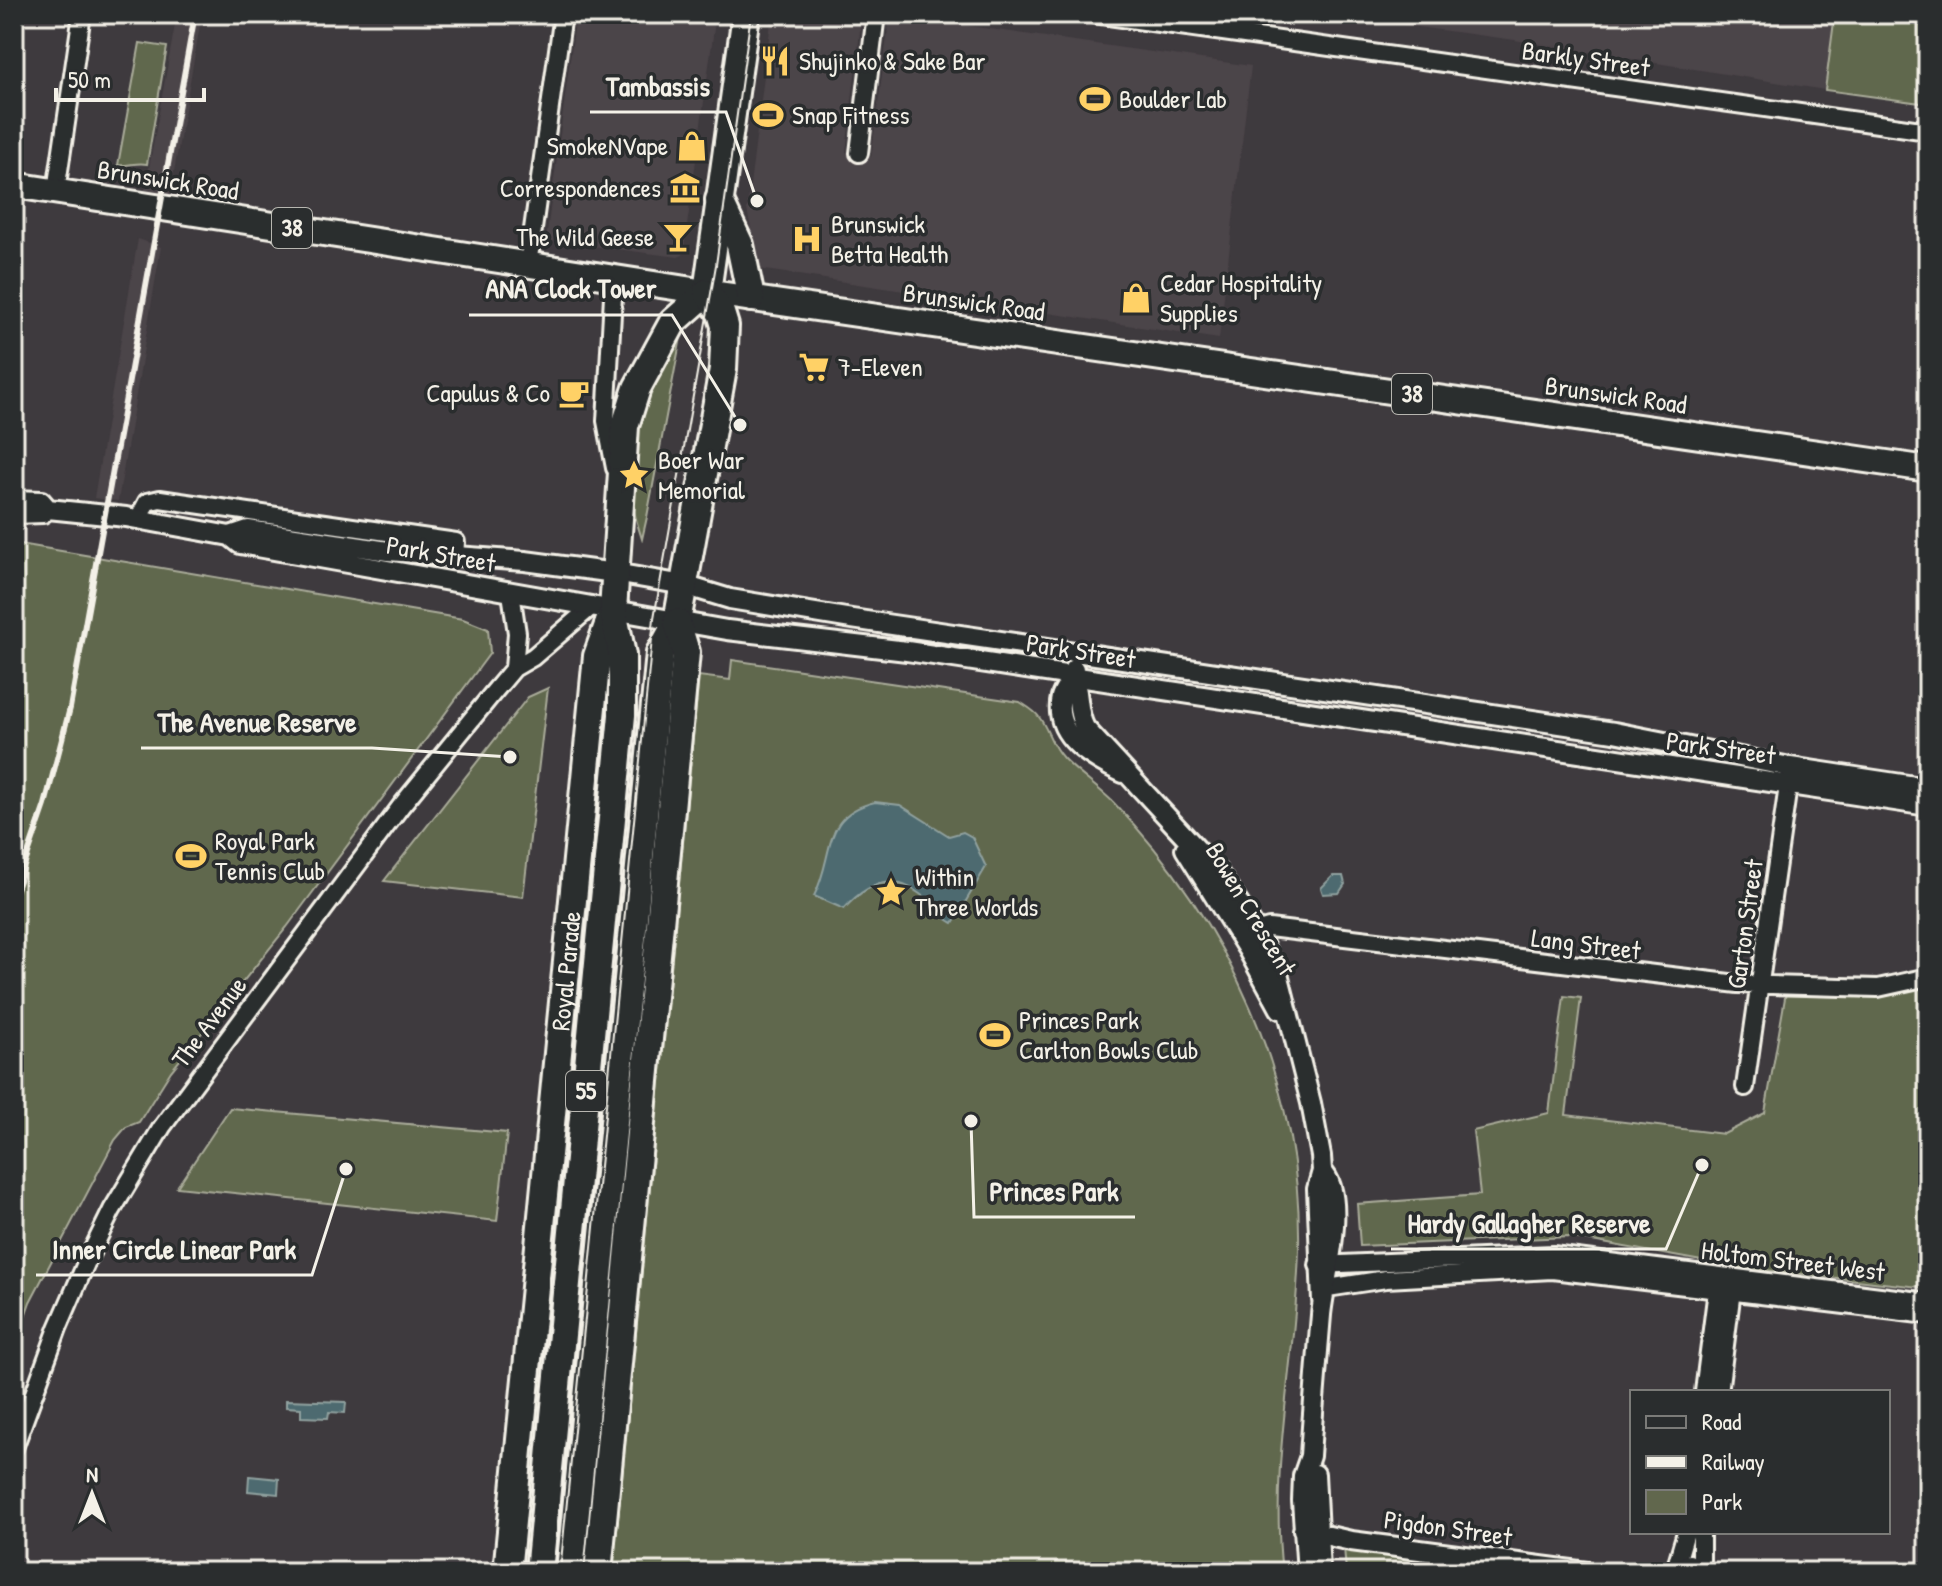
<svg xmlns="http://www.w3.org/2000/svg" width="1942" height="1586" viewBox="0 0 1942 1586" font-family="'Patrick Hand',sans-serif">
	<rect width="100%" height="100%" fill="#3e3a3e"/>
	<filter id="ink" filterUnits="userSpaceOnUse"><feTurbulence type="fractalNoise" baseFrequency=".0125" numOctaves="2"/><feDisplacementMap in="SourceGraphic" scale="16" xChannelSelector="R" yChannelSelector="G"/><feConvolveMatrix kernelMatrix="1 2 1 2 8 2 1 2 1" color-interpolation-filters="sRGB"/></filter>
	<g filter="url(#ink)">
		<path fill="#4c4449" d="M177 14H202L170 194 145 190Z
			M576 14H716L683 255 678 257 546 240Z
			M772 14H862L846 152 871 157 890 15 1251 66 1219 339 759 269 747 209Z
			M1319 14H1834L1825 90 1508 39Z
			M138 239 161 247 118 501 94 498Z"/>
		<path fill="#61674d" stroke="#aaac9a" stroke-width="2" d="M1835 14H1928V104L1825 90Z
			M140 43 167 47 147 164C136 162 129 166 118 165Z
			M681 337 647 517 642 539C636 521 631 503 630 484 628 444 649 364 681 337Z
			M14 543 463 619 488 629 490 653 287 927 171 1071 139 1122 126 1127 115 1140 30 1302 14 1348Z
			M732 660 1020 702C1026 706 1035 711 1039 717 1049 730 1050 744 1063 758 1078 774 1097 786 1113 802 1227 920 1302 1081 1299 1247 1297 1355 1269 1463 1282 1572H613L699 676 730 680Z
			M548 688 523 897 384 881 528 697Z
			M611 694 593 884 590 885 605 697Z
			M584 913 591 915 573 1096 568 1097Z
			M1928 986V1288L1729 1266 1570 1237 1360 1246 1357 1204 1480 1195 1473 1131 1549 1113 1564 996 1581 998 1566 1115 1724 1134 1765 1113 1786 992 1870 997Z
			M230 1108 507 1133 497 1221 177 1187Z
			M555 1246 558 1247 540 1437 536 1439 533 1437 550 1248Z
			M530 1459 538 1460 528 1572H516Z
			M1344 1547 1489 1567 1490 1572H1346Z"/>
		<path fill="#4d6b6f" stroke="#90a19f" stroke-width="2" d="M875 802 900 805 949 836 963 832 972 837 986 867 953 923C939 916 932 903 920 894 891 872 865 885 844 909L814 896C835 855 820 815 875 802Z
			M1333 876H1343L1345 884 1339 893 1323 894 1321 888Z
			M286 1400 346 1402 345 1413 329 1412 328 1418 301 1417V1408L286 1407Z
			M249 1476 279 1479 278 1494 248 1491Z"/>
		<g fill="none" stroke-linecap="round" stroke-linejoin="round">
			<g stroke="#f4f1e8" stroke-width="22">
				<path id="minor" d="M1094 14 1928 131
					M859 153 876 14
					M56 191 82 14
					M528 265 563 14
					M614 278 606 421 615 468
					M138 519 147 502 160 499 456 542 455 556
					M511 593 517 633 514 668
					M1248 934 1269 928 1738 984 1878 988 1928 977
					M1745 1087 1790 772
					M1318 1265 1553 1255 1928 1302
					M1321 1289 1386 1279 1552 1270 1928 1315
					M1704 1392 1718 1282
					M1719 1392 1733 1282
					M14 1448 58 1328 87 1261 112 1210 162 1127 401 806 493 693 514 668 533 657 591 607
					M1676 1566 1686 1532
					M1701 1569V1532"/>
			</g>
			<g stroke="#f4f1e8" stroke-width="24">
				<path id="tertiary" d="M14 500 41 501 48 509
					M14 514 43 513 48 509 126 517 230 536 240 544 727 630 907 651 1928 806
					M230 536 248 530 388 551 525 561 615 573 684 585 730 599 852 619 1614 732 1790 767 1928 788
					M1074 669C1073 680 1064 687 1061 697 1052 737 1094 759 1123 773
					M1073 676C1080 693 1076 712 1085 728L1218 872 1256 930 1279 977 1311 1103 1321 1156 1322 1171 1317 1189 1322 1300
					M1185 849 1248 950 1280 1009
					M1315 1474 1320 1572
					M1303 1530 1351 1541 1587 1572
					M1307 1572 1302 1501 1303 1476 1310 1456C1313 1409 1317 1362 1321 1315 1324 1281 1349 1197 1322 1171
					M1669 1572 1689 1564 1703 1572"/>
			</g>
			<g stroke="#f4f1e8" stroke-width="30">
				<path id="primary" d="M14 185 712 293 1928 469"/>
			</g>
			<g stroke="#f4f1e8" stroke-width="32">
				<g id="trunk">
					<path d="M719 200 740 245 751 298"/>
					<path d="M707 292 746 14"/>
					<path id="s1" d="M507 1572 597 656 613 611"/>
					<path d="M539 1572 622 715V655L613 611 625 426 637 388 673 322 707 292"/>
					<path d="M570 1572 660 653 677 622 723 369 725 326 721 313 707 292"/>
					<path d="M598 1572 686 652 677 622"/>
				</g>
			</g>
			<use href="#minor" stroke="#2a2d2e" stroke-width="16"/>
			<use href="#tertiary" stroke="#2a2d2e" stroke-width="18"/>
			<use href="#primary" stroke="#2a2d2e" stroke-width="24"/>
			<use href="#trunk" stroke="#2a2d2e" stroke-width="26"/>
			<path stroke="#f4f1e8" stroke-width="2" d="M560 1572 654 618 716 265 751 14"/>
			<path stroke="#f4f1e8" stroke-width="6" d="M14 895 45 805 70 708 195 14"/>
		</g>
	</g>
	<defs>
		<g id="restaurant-bare" transform="scale(2.4)"><path d="M-5-6h1v4h1v-4h1v4h1v-4h1v5L-1.5 .5V6h-2V.5L-5-1ZM5-6V6H3V1.5H1.5Q1.5-4 5-6Z" fill="#ffd166" stroke="#2a2d2e" stroke-width="2.5" paint-order="stroke"/></g>
		<g id="stadium-bare" transform="scale(2.4)"><path d="M0-5a6.5 5 0 1 0 0 10a6.5 5 0 1 0 0-10ZM-3.5-1.8h7v3.6h-7Z" fill="#ffd166" stroke="#2a2d2e" stroke-width="2.5" paint-order="stroke"/></g>
		<g id="shop-bare" transform="scale(2.4)"><path d="M-5-2.5h2.3a2.7 3.5 0 0 1 5.4 0H5L5.5 6h-11ZM-1.5-2.5h3a1.5 2.3 0 0 0-3 0Z" fill="#ffd166" stroke="#2a2d2e" stroke-width="2.5" paint-order="stroke"/></g>
		<g id="museum-bare" transform="scale(2.4)"><path d="M0-6L6-3V-2H-6V-3ZM-5-1h2V3h-2ZM-1-1h2V3h-2ZM3-1h2V3H3ZM-6 4H6V6H-6Z" fill="#ffd166" stroke="#2a2d2e" stroke-width="2.5" paint-order="stroke"/></g>
		<g id="bar-bare" transform="scale(2.4)"><path d="M-6-5H6L.8 .8V4.5H3.5V6h-7V4.5H-.8V.8Z" fill="#ffd166" stroke="#2a2d2e" stroke-width="2.5" paint-order="stroke"/></g>
		<g id="hospital-bare" transform="scale(2.4)"><path d="M-5-5h3v3.5h4V-5h3V5h-3V1.5h-4V5h-3Z" fill="#ffd166" stroke="#2a2d2e" stroke-width="2.5" paint-order="stroke"/></g>
		<g id="supermarket-bare" transform="scale(2.4)"><path d="M-6-5.5h2.5l.6 2H6L4.5 2H-2.5L-4.4-4H-6ZM-1.5 3.2a1.3 1.3 0 1 0 .1 0ZM3 3.2a1.3 1.3 0 1 0 .1 0Z" fill="#ffd166" stroke="#2a2d2e" stroke-width="2.5" paint-order="stroke"/></g>
		<g id="cafe-bare" transform="scale(2.4)"><path d="M-5.5-4.5H6V0H3Q3 3.5 0 3.5H-2.5Q-5.5 3.5-5.5 0ZM3-3.2v2h1.7v-2ZM-6 4.5H4V6H-6Z" fill="#ffd166" stroke="#2a2d2e" stroke-width="2.5" paint-order="stroke"/></g>
		<g id="sight-bare" transform="scale(2.4)"><path d="M0-6L1.8-2.2L6-1.7L2.9 1.2L3.7 5.4L0 3.3L-3.7 5.4L-2.9 1.2L-6-1.7L-1.8-2.2Z" fill="#ffd166" stroke="#2a2d2e" stroke-width="2.5" paint-order="stroke"/></g>
	</defs>
	<g fill-rule="evenodd">
		<use href="#restaurant-bare" x="775" y="61"/>
		<use href="#stadium-bare" x="1095" y="99"/>
		<use href="#stadium-bare" x="768" y="115"/>
		<use href="#shop-bare" x="692" y="146"/>
		<use href="#museum-bare" x="685" y="188"/>
		<use href="#bar-bare" x="678" y="237"/>
		<use href="#hospital-bare" x="807" y="239"/>
		<use href="#shop-bare" x="1136" y="298"/>
		<use href="#supermarket-bare" x="814" y="367"/>
		<use href="#cafe-bare" x="574" y="393"/>
		<use href="#sight-bare" x="634" y="475"/>
		<use href="#stadium-bare" x="191" y="856"/>
		<use href="#sight-bare" x="891" y="892"/>
		<use href="#stadium-bare" x="995" y="1035"/>
	</g>
	<g text-anchor="middle" stroke-width="7" stroke-linejoin="round" paint-order="stroke">
		<g fill="#2a2d2e" stroke="#b7b6b0" stroke-width="2">
			<rect x="272" y="208" width="40" height="40" rx="6"/>
			<rect x="1392" y="374" width="40" height="40" rx="6"/>
			<rect x="566" y="1071" width="40" height="40" rx="6"/>
		</g>
		<g font-size="24" font-weight="bold" fill="#f4f1e8">
			<text x="292" y="236">38</text>
			<text x="1412" y="402">38</text>
			<text x="586" y="1099">55</text>
		</g>
		<g font-size="26" fill="#f4f1e8" stroke="#2a2d2e">
			<text transform="translate(1586 59) rotate(8)" y="9">Barkly Street</text>
			<text transform="translate(168 180) rotate(9)" y="9">Brunswick Road</text>
			<text transform="translate(974 302) rotate(8)" y="9">Brunswick Road</text>
			<text transform="translate(1616 395) rotate(8)" y="9">Brunswick Road</text>
			<text transform="translate(441 554) rotate(10)" y="9">Park Street</text>
			<text transform="translate(1081 651) rotate(9)" y="9">Park Street</text>
			<text transform="translate(1721 748) rotate(8)" y="9">Park Street</text>
			<text transform="translate(1251 909) rotate(59)" y="9">Bowen Crescent</text>
			<text transform="translate(1745 924) rotate(-82)" y="9">Garton Street</text>
			<text transform="translate(1586 944) rotate(7)" y="9">Lang Street</text>
			<text dy="9" stroke="none"><textPath href="#s1" startOffset="604">Royal Parade</textPath></text>
			<text transform="translate(209 1022) rotate(-53)" y="9">The Avenue</text>
			<text transform="translate(1793 1261) rotate(7)" y="9">Holtom Street West</text>
			<text transform="translate(1448 1528) rotate(8)" y="9">Pigdon Street</text>
		</g>
		<g font-size="26" fill="#f4f1e8" stroke="#2a2d2e" text-anchor="start">
			<text x="799" y="70">Shujinko &amp; Sake Bar</text>
			<text x="1119" y="108">Boulder Lab</text>
			<text x="792" y="124">Snap Fitness</text>
			<text x="668" y="155" text-anchor="end">SmokeNVape</text>
			<text x="661" y="197" text-anchor="end">Correspondences</text>
			<text x="831" y="233">Brunswick<tspan x="831" dy="30">Betta Health</tspan></text>
			<text x="654" y="246" text-anchor="end">The Wild Geese</text>
			<text x="1160" y="292">Cedar Hospitality<tspan x="1160" dy="30">Supplies</tspan></text>
			<text x="838" y="376">7-Eleven</text>
			<text x="550" y="402" text-anchor="end">Capulus &amp; Co</text>
			<text x="658" y="469">Boer War<tspan x="658" dy="30">Memorial</tspan></text>
			<text x="215" y="850">Royal Park<tspan x="215" dy="30">Tennis Club</tspan></text>
			<text x="915" y="886">Within<tspan x="915" dy="30">Three Worlds</tspan></text>
			<text x="1019" y="1029">Princes Park<tspan x="1019" dy="30">Carlton Bowls Club</tspan></text>
		</g>
	</g>
	<path fill="none" stroke="#f4f1e8" stroke-width="3" d="M757 201L726 112H590M740 425L672 315H469M510 757L372 748H141M971 1121L974 1217H1135M1702 1165L1666 1249H1391M346 1169L312 1275H36"/>
	<g fill="#f4f1e8" stroke="#2a2d2e" stroke-width="3">
		<circle cx="757" cy="201" r="8"/>
		<circle cx="740" cy="425" r="8"/>
		<circle cx="510" cy="757" r="8"/>
		<circle cx="971" cy="1121" r="8"/>
		<circle cx="1702" cy="1165" r="8"/>
		<circle cx="346" cy="1169" r="8"/>
	</g>
	<g font-size="28" text-anchor="middle" font-weight="bold" fill="#f4f1e8" stroke="#2a2d2e" stroke-width="7" stroke-linejoin="round" paint-order="stroke">
		<text x="658" y="96">Tambassis</text>
		<text x="571" y="298">ANA Clock Tower</text>
		<text x="257" y="732">The Avenue Reserve</text>
		<text x="1054" y="1201">Princes Park</text>
		<text x="1529" y="1233">Hardy Gallagher Reserve</text>
		<text x="174" y="1259">Inner Circle Linear Park</text>
	</g>
	<rect width="1942" height="1586" fill="none" stroke="#2a2d2e" stroke-width="48"/>
	<rect x="24" y="24" width="1894" height="1538" fill="none" stroke="#f4f1e8" stroke-width="3" filter="url(#ink)"/>
	<rect x="1630" y="1390" width="260" height="144" fill="#2a2d2e" stroke="#7b7b78" stroke-width="2"/>
	<rect x="1646" y="1416" width="40" height="12" fill="#2a2d2e" stroke="#7b7b78" stroke-width="2"/>
	<text x="1702" y="1430" font-size="24" fill="#f4f1e8">Road</text>
	<rect x="1646" y="1456" width="40" height="12" fill="#f4f1e8" stroke="#7b7b78" stroke-width="2"/>
	<text x="1702" y="1470" font-size="24" fill="#f4f1e8">Railway</text>
	<rect x="1646" y="1490" width="40" height="24" fill="#61674d" stroke="#7b7b78" stroke-width="2"/>
	<text x="1702" y="1510" font-size="24" fill="#f4f1e8">Park</text>
	<g transform="translate(92 1494)" stroke="#2a2d2e" stroke-width="6" paint-order="stroke">
	<path d="M0-6L14 30L0 20L-14 30Z" fill="#f4f1e8"/>
	<text y="-12" font-size="22" font-weight="bold" text-anchor="middle" fill="#f4f1e8">N</text>
	</g>
	<path d="M56 88v12h148v-12" fill="none" stroke="#f4f1e8" stroke-width="4"/>
	<text x="68" y="88" font-size="24" fill="#f4f1e8" stroke="#2a2d2e" stroke-width="6" paint-order="stroke">50 m</text>
</svg>
